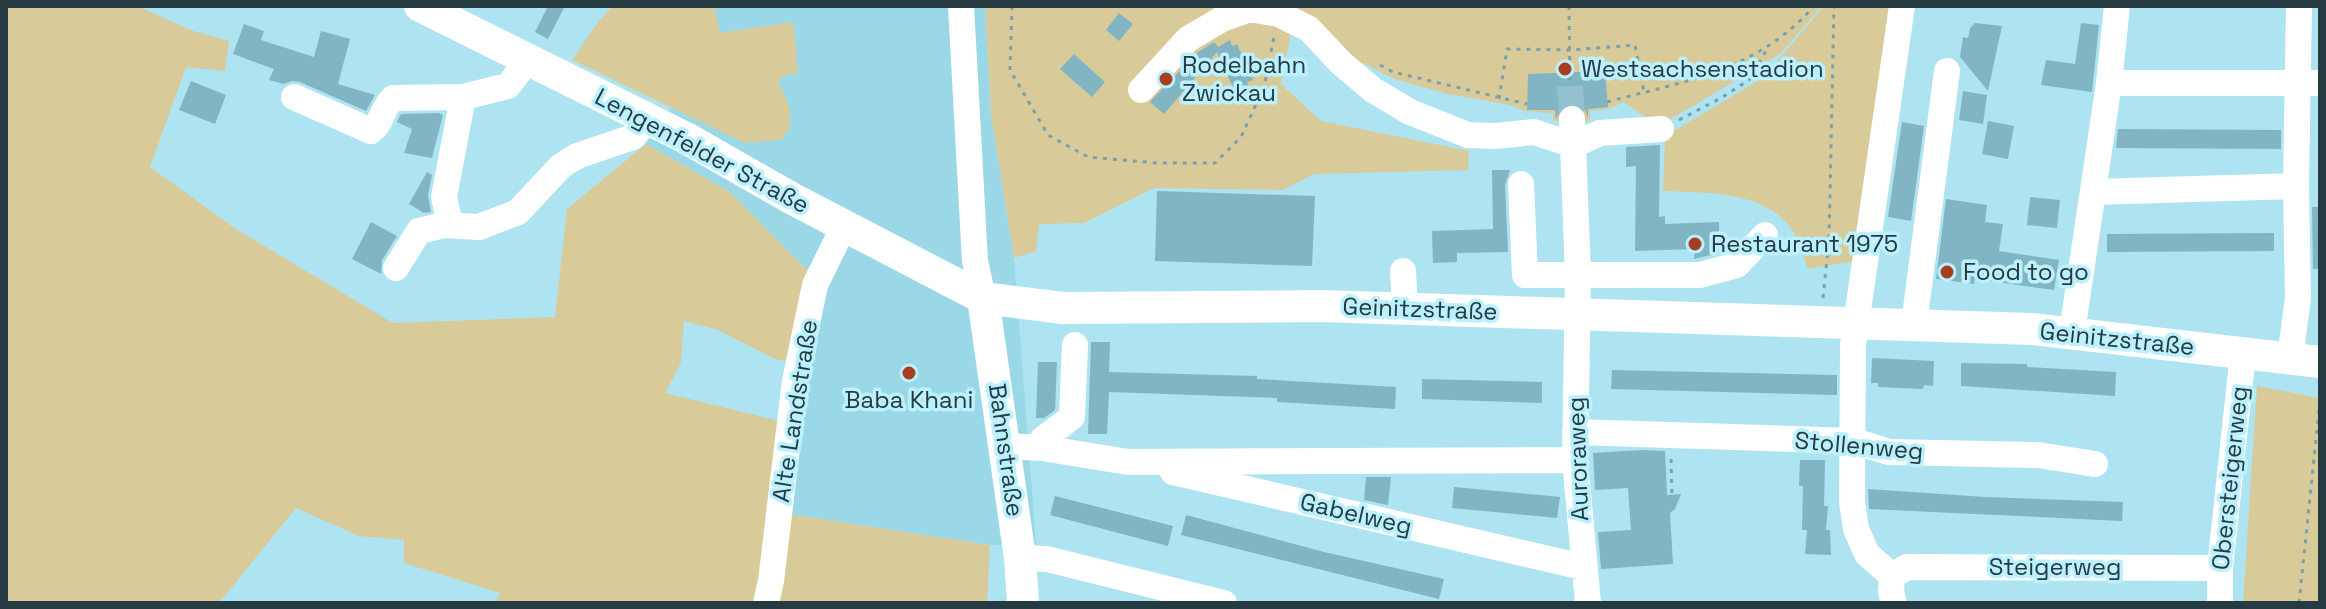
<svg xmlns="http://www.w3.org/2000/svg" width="2326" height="609" viewBox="0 0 2326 609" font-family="'Space Grotesk',sans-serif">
	<rect width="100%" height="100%" fill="#aee3f1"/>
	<path fill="#9ad8e8" d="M710 6H985L991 114 1014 258 1036 544 990 545 774 512 809 272 730 192 646 144 671 108 714 34Z"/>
	<path fill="#d8cb99" d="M6 6H137L193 31 229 41 225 71 186 67 150 167 236 229 393 323 555 317 567 209 646 144 730 192 809 272 794 362 775 359 718 330 684 321 681 363 665 393 784 422 775 512 990 545 987 603H495L500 593 404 563V540L359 536 296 508 219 603H6Z
		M613 6H714L720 33 793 22 798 73 783 75 778 83C789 102 798 122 781 140L745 143 572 60 598 22Z
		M985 6H1822L1780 54 1688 109 1669 119 1651 121 1624 102 1608 109 1590 111V121H1553V113L1525 111 1510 105 1448 94 1397 80 1292 28 1281 84 1321 121 1469 151 1468 170 1314 174 1283 190 1154 188 1084 223 1039 224 1036 251 1014 258 991 114Z
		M1824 6H1896L1859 260 1808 269C1803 256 1799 239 1791 228 1763 190 1705 193 1663 191L1665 136 1763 78Z
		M2257 386 2320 398V603H2243Z"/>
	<path fill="#82b5c3" d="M548 6H565L548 39 535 32Z
		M1119 13 1133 24 1119 41 1106 30Z
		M1975 23 2002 26 1988 91 1960 57 1963 37 1968 38 1970 28Z
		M2081 23 2099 25 2092 92 2041 85 2046 60 2075 64Z
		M244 24 264 31 261 40 314 57 321 31 350 39 338 84 375 95 366 111 300 82 292 81 284 84 269 80 274 69 233 54Z
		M1230 40 1232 46 1237 44 1253 80 1247 82 1249 89 1237 96 1217 52 1164 114 1150 102 1198 52 1214 42 1218 47Z
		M1074 54 1105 82 1092 97 1060 69Z
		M1605 71 1608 107 1588 109V118L1585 110 1572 103 1563 106 1556 119 1555 110H1527L1528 74Z
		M191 81 226 95 215 124 179 110Z
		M1963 91 1987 95 1983 124 1959 120Z
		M439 113 443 115 432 158 404 153 412 129 397 122 401 114Z
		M1988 121 2014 126 2008 159 1982 154Z
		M1902 122 1924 126 1911 221 1888 217Z
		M2118 129 2281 130V149L2116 148Z
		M1660 145 1659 217 1665 216V224L1719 222V253L1694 259 1695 249 1635 251 1636 166 1626 167V147Z
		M1492 170H1510L1505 185 1508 252 1457 253V262L1433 263 1432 231 1493 229Z
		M427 172 432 175 428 195 431 212 424 213 409 204Z
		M1157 191 1315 196 1312 266 1155 261Z
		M2030 197 2060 200 2057 228 2027 225Z
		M1946 199 1987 205 1985 222 2003 224 1999 251 2059 260 2054 290 1975 279 1974 284 1936 279Z
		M2312 207H2320V269H2313Z
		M371 222 397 236 382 260 381 274 352 259Z
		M2274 233V251L2107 252V234Z
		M1091 342H1110L1109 372 1257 376V379L1396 387 1395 409 1277 402V398L1109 392 1107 434H1088Z
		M1872 358 1934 361 1933 386 1924 385 1923 389 1878 387V383H1871Z
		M1038 362H1057L1055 410 1044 418H1036Z
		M1961 363 2027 364V367L2116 372 2115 396 1961 386Z
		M1612 370 1837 375V395L1611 389Z
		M1422 379 1542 382V403L1422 399Z
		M1641 450 1665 451 1667 495 1681 494 1675 509 1670 513 1673 564 1601 569 1598 532 1631 530 1628 488 1595 490 1593 453Z
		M1800 460H1825L1824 506H1828L1826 530H1830L1831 555 1805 554 1807 530H1802L1803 486H1799Z
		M1366 477H1391L1388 505 1364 500Z
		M1454 487 1560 497 1557 518 1452 508Z
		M1868 489 1985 497 2123 502 2122 521 1869 509Z
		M1055 496 1173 526 1168 546 1050 515Z
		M1186 515 1324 552 1444 579 1439 599 1181 535Z"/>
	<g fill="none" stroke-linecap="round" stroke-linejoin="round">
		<path stroke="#93c1ce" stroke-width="26" stroke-dasharray="26 13" stroke-linecap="butt" d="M1570 86 1572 119"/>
		<path stroke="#79a2ad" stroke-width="3" stroke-dasharray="4 6" stroke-linecap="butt" d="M1012 6 1010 70 1048 135 1088 157 1157 163H1215L1241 137 1264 87 1274 37
			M1569 6 1570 86
			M1380 65 1393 72 1527 104
			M1499 99 1507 49 1570 50 1635 45 1644 92
			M1607 102C1685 81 1759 70 1814 6
			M1679 120 1721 98 1749 80 1767 49
			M1823 298 1829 240 1834 6
			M1671 459 1672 495
			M2299 603 2320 401"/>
		<path stroke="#fff" stroke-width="26" d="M961 6 975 261 983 298
			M2109 83H2320
			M1141 90 1188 39 1222 19 1250 9 1279 14 1309 29 1341 63 1373 90 1410 112 1468 135 1495 136 1534 132 1573 145 1600 133 1661 129
			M294 97 371 131C383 122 382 108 393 98L463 97 508 86 528 60
			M1572 119 1578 275 1575 460 1588 603
			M1521 184 1525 275H1700L1737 265 1765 235
			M2093 192 2296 186 2299 6
			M450 225 444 197 463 97
			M396 268 419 231 444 225 479 227 518 212 561 166 577 156 633 137 648 119
			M1403 271 1405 308
			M1914 324 1947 71
			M2072 332 2109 83 2117 6
			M2290 358 2298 298 2296 186
			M1575 432 1854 441 1889 452 2038 455 2095 464
			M1005 446 1042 448 1128 462 1575 460
			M1042 448 1043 439 1072 417 1075 345
			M1173 472 1583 567
			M1020 558 1047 559 1224 603
			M1892 576 1867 554 1856 529 1852 502 1853 345 1902 6
			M766 603 771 581 795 381 815 285 844 226
			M1894 603 1891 592 1892 576 1907 567 2220 568
			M2220 603V568L2243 353"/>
		<path stroke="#fff" stroke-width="32" d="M420 6 686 138 791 198 983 298 1063 308 1321 306 2032 329 2320 362
			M983 298 1020 558 1023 603"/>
	</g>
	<g fill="#a73e22" stroke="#bbf0fe" stroke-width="3">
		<circle cx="1565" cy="69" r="8"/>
		<circle cx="1166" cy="79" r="8"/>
		<circle cx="1695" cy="244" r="8"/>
		<circle cx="1947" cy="272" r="8"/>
		<circle cx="909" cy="373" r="8"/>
	</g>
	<g text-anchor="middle" stroke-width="7" stroke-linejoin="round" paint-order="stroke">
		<g font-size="24" fill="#253b41" stroke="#bbf0fe" text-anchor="start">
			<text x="1182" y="73">Rodelbahn<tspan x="1182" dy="28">Zwickau</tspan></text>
			<text x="1581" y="77">Westsachsenstadion</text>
			<text x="1711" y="252">Restaurant 1975</text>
			<text x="1963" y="280">Food to go</text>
			<text x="909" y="408" text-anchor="middle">Baba Khani</text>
		</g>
		<g font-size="24" fill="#253b41" stroke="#bbf0fe">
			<text transform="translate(702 151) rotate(28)" y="8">Lengenfelder Straße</text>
			<text transform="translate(1420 309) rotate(2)" y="8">Geinitzstraße</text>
			<text transform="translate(2117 339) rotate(6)" y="8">Geinitzstraße</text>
			<text transform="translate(795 411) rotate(-81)" y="8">Alte Landstraße</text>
			<text transform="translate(1859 446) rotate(5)" y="8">Stollenweg</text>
			<text transform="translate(1006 450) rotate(82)" y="8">Bahnstraße</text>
			<text transform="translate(1578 459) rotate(-92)" y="8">Auroraweg</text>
			<text transform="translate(2230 478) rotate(-84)" y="8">Obersteigerweg</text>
			<text transform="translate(1356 514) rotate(13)" y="8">Gabelweg</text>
			<text x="2055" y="575">Steigerweg</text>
		</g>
	</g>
	<rect width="2326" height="609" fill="none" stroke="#253b41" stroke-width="16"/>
</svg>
